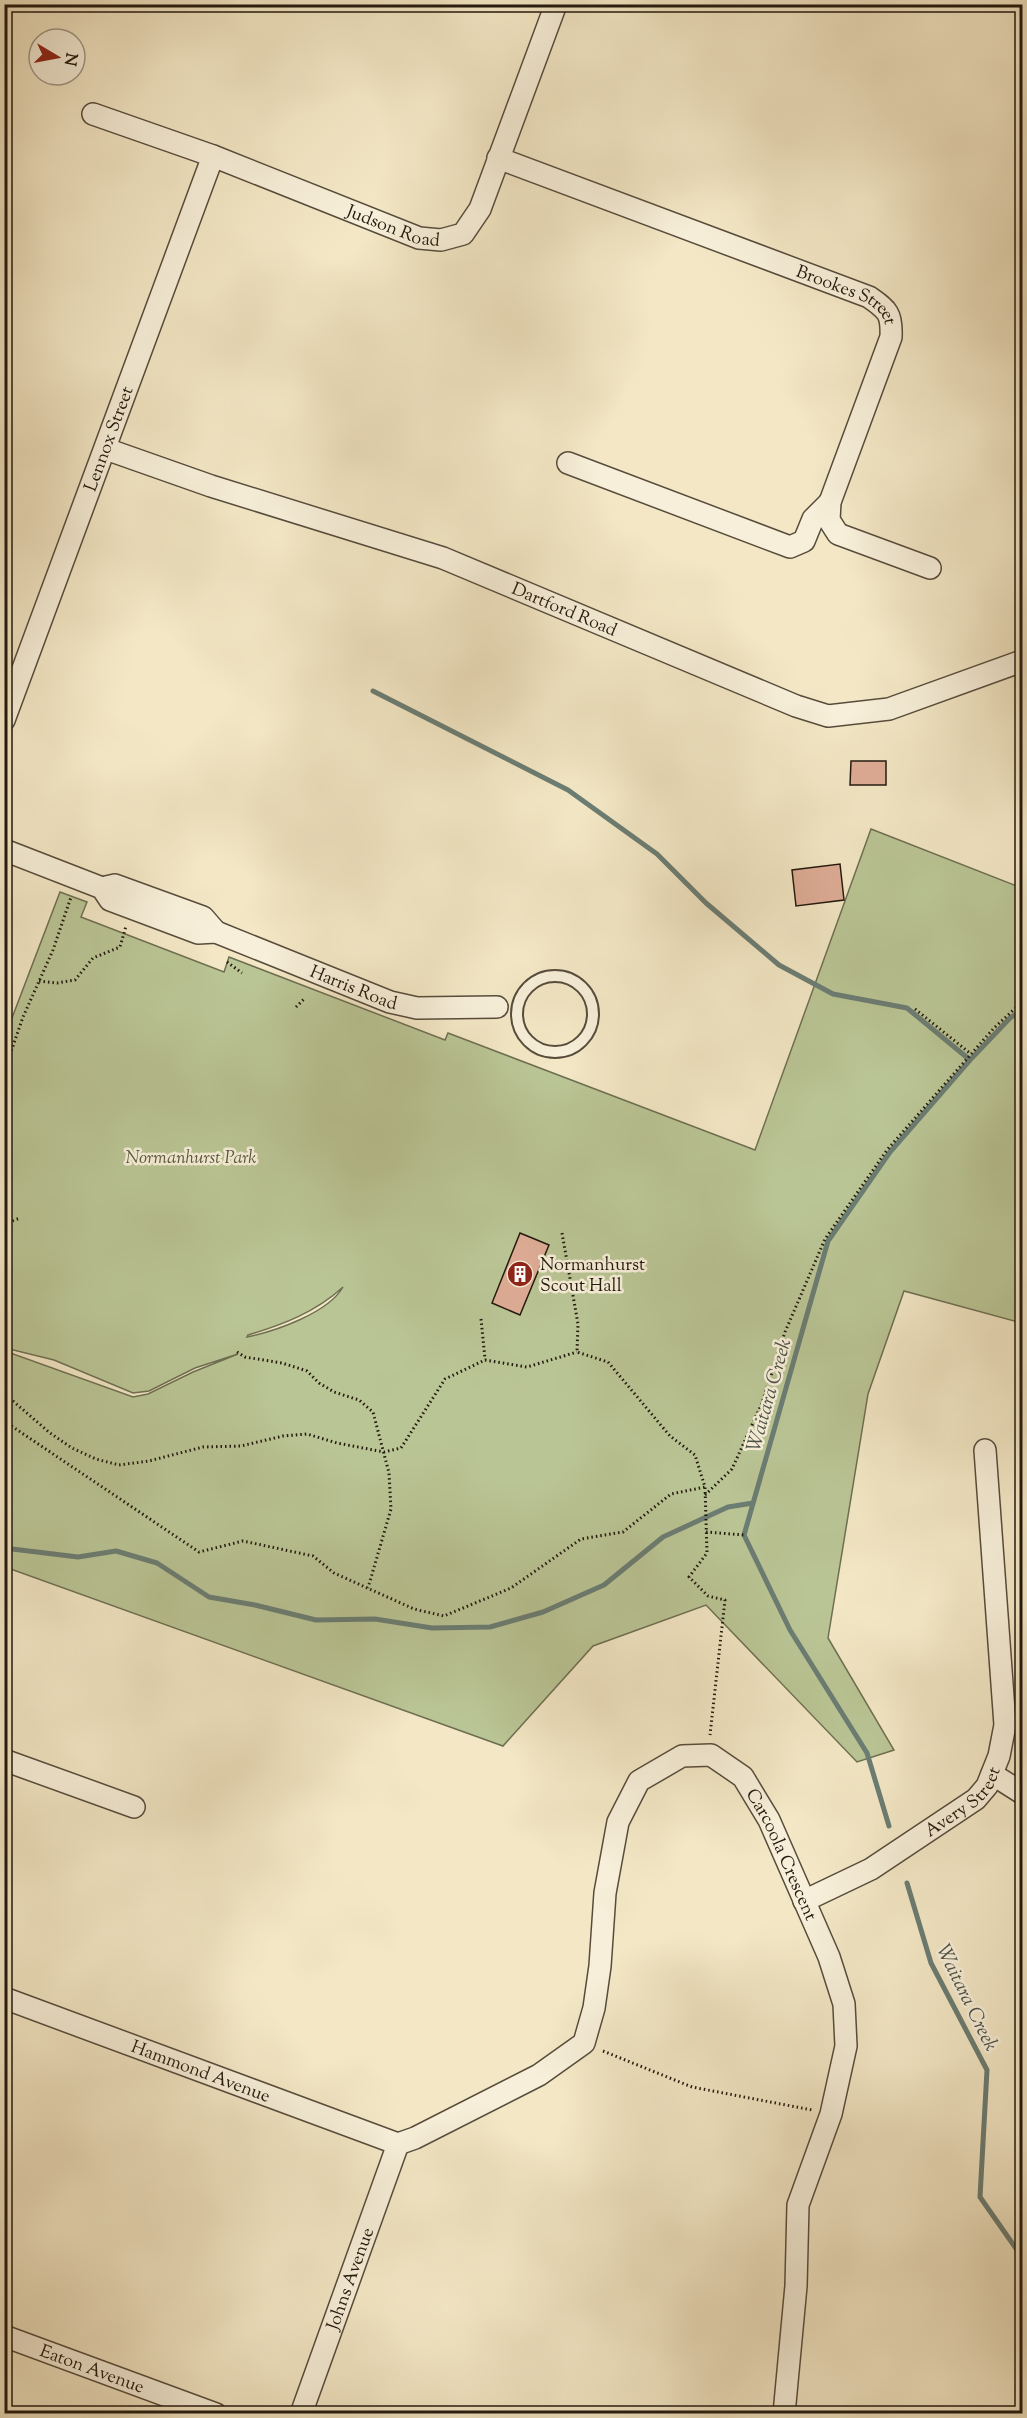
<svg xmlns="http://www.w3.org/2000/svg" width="1027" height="2418" viewBox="0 0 1027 2418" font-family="'Sorts Mill Goudy',serif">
	<rect width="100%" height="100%" fill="#f3e7c5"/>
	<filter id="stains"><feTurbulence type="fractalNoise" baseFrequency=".00333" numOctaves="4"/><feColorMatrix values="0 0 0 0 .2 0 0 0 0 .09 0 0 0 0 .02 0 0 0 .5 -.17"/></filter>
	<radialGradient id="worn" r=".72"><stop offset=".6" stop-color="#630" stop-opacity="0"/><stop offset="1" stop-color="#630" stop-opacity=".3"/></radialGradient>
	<path fill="#bac595" stroke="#6e6f52" stroke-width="1.5" fill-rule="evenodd" d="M871 829 1022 888V1323L904 1291 868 1394 828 1638 894 1750 857 1762 706 1605 593 1646 503 1746 5 1567V1351L133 1397 148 1394 193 1372 238 1354 195 1368 149 1391 133 1393 54 1360 5 1348 4 1039 60 892 87 902 81 917 224 972 229 957 445 1040 448 1033 755 1150ZM343 1287C328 1313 276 1331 247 1337L248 1335C282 1325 316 1312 343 1287Z"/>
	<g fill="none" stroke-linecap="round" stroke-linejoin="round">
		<path stroke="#6b7d73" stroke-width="5" d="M373 691 568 790 657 854 706 903 779 965 833 994 907 1008 970 1060
			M4 1548 78 1557 116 1551 157 1563 209 1597 255 1605 316 1620 375 1619 432 1628 490 1627 543 1612 604 1585 663 1537 728 1507 753 1503
			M889 1826 867 1753 790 1630 744 1535 828 1241 890 1152 970 1060 1010 1018 1022 1010
			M907 1883 931 1963 987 2070 980 2197 1022 2257"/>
	</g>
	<path fill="#deac96" stroke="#23190e" stroke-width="1.5" d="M851 761H886V785H850Z
		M840 864 844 900 796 906 792 870Z
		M520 1233 549 1245 520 1315 492 1303Z"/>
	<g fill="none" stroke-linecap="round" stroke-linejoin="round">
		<g stroke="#574c3c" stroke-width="14">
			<path id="lane" d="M517 1014a38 38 0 1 1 76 0a38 38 0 1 1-76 0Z"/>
		</g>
		<g stroke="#574c3c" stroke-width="24">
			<g id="street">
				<path id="s1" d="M93 114 213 156 419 238 441 240 463 234 480 209 556 4"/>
				<path id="s2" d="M498 158 869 297C888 310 892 314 891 337L830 502 829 520 838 534 930 568"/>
				<path id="s3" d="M106 449 211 486 443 558 796 706 828 716 889 709 1022 661"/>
				<path d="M568 463 790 547 804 541 813 519 830 502"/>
				<path id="s4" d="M4 720 213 156"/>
				<path id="s5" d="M4 850 102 888 110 900 198 933 216 932 390 1002 417 1008 497 1007"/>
				<path d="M102 888 115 885 203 917 216 932"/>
				<path d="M4 1760 134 1807"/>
				<path d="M992 1774 1022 1793"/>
				<path id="s6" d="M804 1901 871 1869 976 1799 987 1786 999 1756 1005 1725 985 1450"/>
				<path id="s7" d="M4 1998 398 2144"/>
				<path id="s8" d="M398 2144 415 2138 539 2075 584 2043 594 2008 600 1966 605 1893 618 1822 639 1781 682 1756 711 1755 743 1777 769 1820 829 1957 844 2004 846 2046 831 2114 798 2205 796 2286 784 2414"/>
				<path id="s9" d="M4 2336 216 2414"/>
				<path id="s10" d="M301 2414 398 2144"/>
			</g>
		</g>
		<path stroke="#23190e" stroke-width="3" stroke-dasharray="1.5 3" stroke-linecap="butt" d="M227 962 242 973
			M39 981 57 983 75 980 93 958 120 947 126 926
			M296 1007 305 998
			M915 1009 971 1054
			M4 1072 23 1017 53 950 71 897
			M4 1224 20 1218
			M562 1233 578 1324 577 1352 608 1362 670 1436 695 1455 705 1487 707 1553 689 1577 708 1596 725 1600 710 1735
			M481 1319 485 1359
			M237 1352 245 1357 282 1363 307 1371 319 1383 334 1392 359 1400 373 1412 389 1473 391 1509 368 1588
			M4 1388 6 1389 4 1408
			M6 1395 50 1433 72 1448 96 1459 119 1465 149 1461 203 1447 241 1446 283 1436 307 1434 337 1443 384 1452 401 1448 445 1379 485 1360 527 1367 577 1352
			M4 1421 199 1552 243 1541 313 1556 334 1573 414 1609 444 1616 511 1588 581 1539 623 1532 671 1494 705 1487
			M705 1495 732 1469 762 1403 785 1332 825 1239 887 1150 994 1028 1022 1002
			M706 1532 744 1535
			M603 2051 692 2087 812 2110"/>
		<use href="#lane" stroke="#f7efd9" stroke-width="10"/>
		<use href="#street" stroke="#f7efd9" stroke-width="21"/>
	</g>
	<defs>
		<g id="building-disc" transform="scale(1.35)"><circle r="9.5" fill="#8f2418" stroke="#f7efd9"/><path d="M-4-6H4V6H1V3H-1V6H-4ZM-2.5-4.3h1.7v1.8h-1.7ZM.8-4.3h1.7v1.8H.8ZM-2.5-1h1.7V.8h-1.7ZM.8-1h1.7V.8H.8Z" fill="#fff"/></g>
	</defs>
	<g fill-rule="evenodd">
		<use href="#building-disc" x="520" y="1274"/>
	</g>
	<g text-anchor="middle" stroke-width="5" stroke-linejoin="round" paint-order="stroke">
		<g font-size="18" fill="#23190e" stroke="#f7efd9">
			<text dy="6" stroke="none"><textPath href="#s1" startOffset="321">Judson Road</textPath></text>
			<text dy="6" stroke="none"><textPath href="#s2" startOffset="376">Brookes Street</textPath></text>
			<text dy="6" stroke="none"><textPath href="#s4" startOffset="300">Lennox Street</textPath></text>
			<text dy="6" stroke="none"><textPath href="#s3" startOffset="486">Dartford Road</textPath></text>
			<text dy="6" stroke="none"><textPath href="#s5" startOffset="380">Harris Road</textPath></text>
			<text dy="6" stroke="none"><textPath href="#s6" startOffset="189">Avery Street</textPath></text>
			<text dy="6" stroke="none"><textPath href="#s8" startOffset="687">Carcoola Crescent</textPath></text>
			<text dy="6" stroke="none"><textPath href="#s7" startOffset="210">Hammond Avenue</textPath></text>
			<text dy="6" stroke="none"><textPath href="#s10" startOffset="144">Johns Avenue</textPath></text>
			<text dy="6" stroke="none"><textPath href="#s9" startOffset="94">Eaton Avenue</textPath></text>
		</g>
		<g font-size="18" font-style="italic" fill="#58553d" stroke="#f7efd9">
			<text x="191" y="1163">Normanhurst Park</text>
		</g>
		<g font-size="18" fill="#23190e" stroke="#f7efd9" text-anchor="start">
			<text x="540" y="1270">Normanhurst<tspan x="540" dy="21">Scout Hall</tspan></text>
		</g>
		<g font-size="20" font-style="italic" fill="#4d5349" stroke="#f7efd9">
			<text transform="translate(768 1395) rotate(-74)" y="7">Waitara Creek</text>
			<text transform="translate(968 1997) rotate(64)" y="7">Waitara Creek</text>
		</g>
	</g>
	<rect width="1027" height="2418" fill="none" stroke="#f3e7c5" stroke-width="24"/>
	<rect x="6" y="6" width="1015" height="2406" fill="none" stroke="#23190e" stroke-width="3"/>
	<rect x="12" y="12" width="1003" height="2394" fill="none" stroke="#23190e" stroke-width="1.5"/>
	<g transform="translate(57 57) rotate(100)"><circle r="28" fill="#f7efd9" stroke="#a29988" stroke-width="1.5"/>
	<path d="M0-4.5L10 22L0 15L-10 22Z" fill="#8f2418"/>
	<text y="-9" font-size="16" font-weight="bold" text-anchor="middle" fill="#23190e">N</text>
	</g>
	<rect width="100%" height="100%" filter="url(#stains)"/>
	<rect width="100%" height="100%" fill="url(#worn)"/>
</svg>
